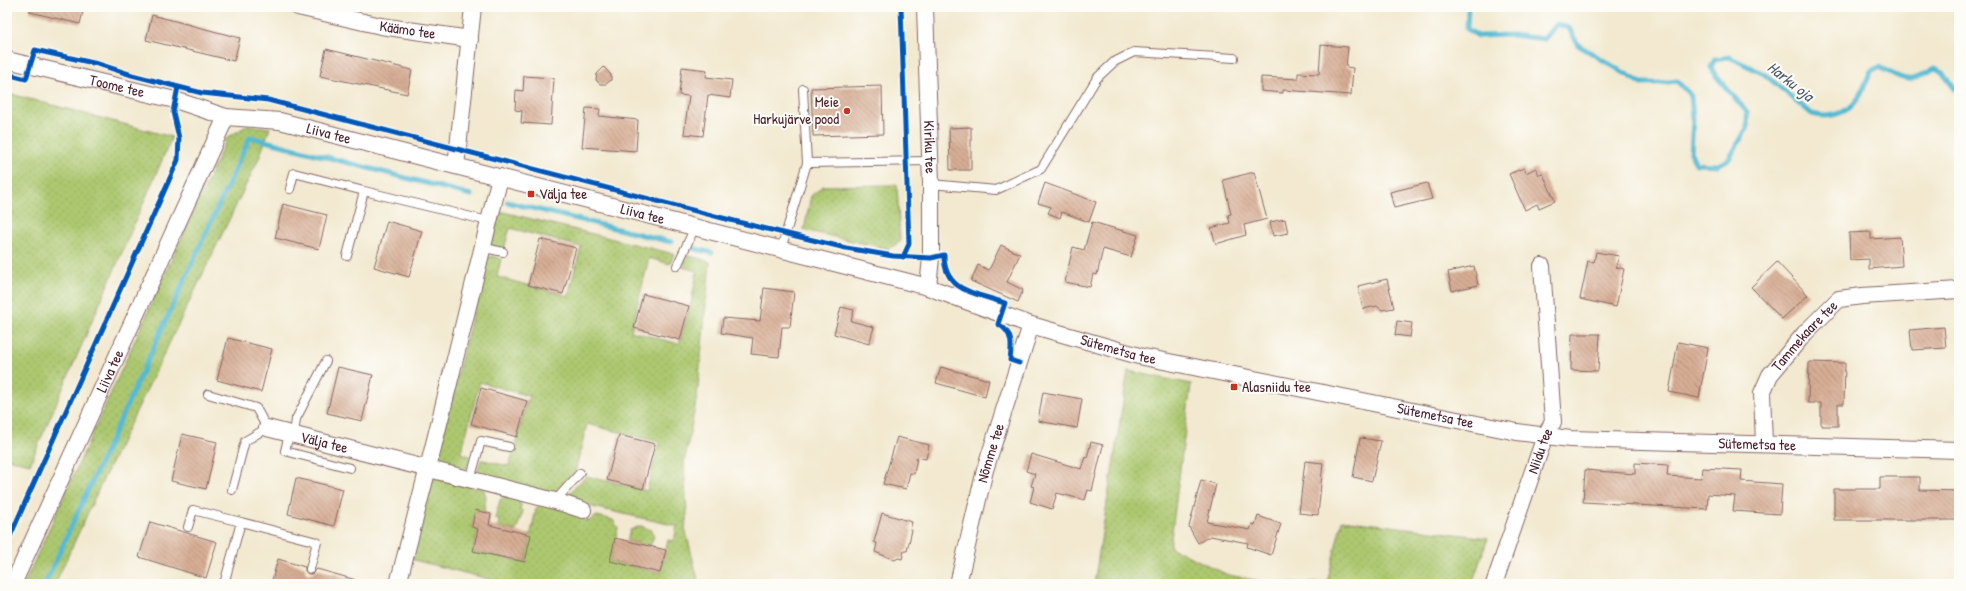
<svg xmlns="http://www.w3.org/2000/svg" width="1966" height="591" viewBox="0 0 1966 591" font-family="'Patrick Hand',sans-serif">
	<defs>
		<pattern id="green-dots" width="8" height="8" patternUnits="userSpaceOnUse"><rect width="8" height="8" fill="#acc86f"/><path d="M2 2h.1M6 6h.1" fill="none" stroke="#96ab60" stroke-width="1.8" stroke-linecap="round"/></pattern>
		<pattern id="building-back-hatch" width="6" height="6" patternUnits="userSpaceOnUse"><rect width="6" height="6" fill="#d7ad94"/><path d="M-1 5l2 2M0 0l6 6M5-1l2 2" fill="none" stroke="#b08c79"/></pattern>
	</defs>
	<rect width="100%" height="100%" fill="#fdfcf7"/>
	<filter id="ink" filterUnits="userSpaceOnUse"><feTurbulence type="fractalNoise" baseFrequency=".025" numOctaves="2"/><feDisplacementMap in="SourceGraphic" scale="8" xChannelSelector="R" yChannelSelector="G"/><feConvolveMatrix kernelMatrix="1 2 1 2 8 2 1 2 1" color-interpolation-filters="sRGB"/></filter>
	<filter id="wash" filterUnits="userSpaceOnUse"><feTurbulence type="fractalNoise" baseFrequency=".012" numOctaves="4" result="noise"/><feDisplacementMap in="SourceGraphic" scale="16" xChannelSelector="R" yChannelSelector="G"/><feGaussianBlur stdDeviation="0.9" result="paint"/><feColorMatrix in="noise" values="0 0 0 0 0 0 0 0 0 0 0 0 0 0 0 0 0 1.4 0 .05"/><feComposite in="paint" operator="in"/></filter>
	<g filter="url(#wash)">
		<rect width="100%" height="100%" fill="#f2e9d0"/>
		<path fill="url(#green-dots)" stroke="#7b744d" d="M7 93 172 137 30 464 7 459Z
			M248 125 270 128 259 158 102 482 55 584H24L227 138Z
			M897 185 900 242 888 249 804 230 811 196 823 186Z
			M499 211 674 254 670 264 649 258 631 331 679 344 692 300 697 271 683 267 687 255 710 262 697 397 684 463 687 514 685 528 699 584H508L410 559 428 482 436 476 484 490 486 497 484 512 475 511 472 527 478 529 473 551 525 562 536 509 540 504 582 514 581 519 589 521 597 516 613 520 618 528 610 561 660 573 668 540 674 541 677 526 584 505 569 499 567 496 586 476 647 491 659 442 587 424 575 472 556 491 549 494 479 474 477 472 481 460H483L509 466 529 396 480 382 461 453 470 456 467 468 463 470 444 465 438 455 486 259 491 256 501 259 497 277 568 296 581 247 510 228 504 249 491 246Z
			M1128 371 1191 384 1170 547 1228 575 1278 584 1327 583 1342 520 1488 538 1472 584H1094Z
			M506 494 517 497 521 505 520 510 523 511 516 531 498 527 499 519 495 518 500 500Z
			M641 526 651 530 654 536 650 546 627 541 630 530Z"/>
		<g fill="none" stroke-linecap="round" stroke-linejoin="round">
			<path stroke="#54b9d2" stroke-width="5" d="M1468 7 1467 29 1478 36 1513 35 1544 39 1557 24 1569 28 1578 45 1641 83H1659L1677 81 1691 96 1693 119 1691 153 1696 164 1718 165 1729 159 1747 128V112L1716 76 1711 67 1715 59 1729 57 1764 74 1812 114C1828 119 1847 114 1857 100 1863 92 1866 80 1871 71L1879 67C1908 81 1908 85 1935 68L1941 71 1954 88H1959
				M507 202 671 242
				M692 248 712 253
				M45 584 250 137 471 195"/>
		</g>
		<g id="blocks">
			<path fill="url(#building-back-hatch)" d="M30 7H84L80 24 30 12Z
				M152 15 240 38 234 61 146 40Z
				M1321 45 1348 47 1346 67 1353 68 1351 95 1283 90V93L1261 91V77L1298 79V73L1319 74Z
				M326 49 412 70 407 94 320 76Z
				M604 67 611 75V80L606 84H600L596 80 597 74Z
				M682 67 707 70 706 77 732 80 730 98 708 95 703 136 684 134 689 96 679 95Z
				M524 76 554 78 551 125 521 123 522 111 515 110 516 90 523 91Z
				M882 86 883 134 813 136 811 88Z
				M586 108 600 109 599 116 638 120 636 151 582 147Z
				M971 127V170H950L949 128Z
				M1524 168 1526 173 1536 168 1539 175 1543 174 1555 201 1539 208 1537 204 1525 210 1509 174Z
				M1254 172 1267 219 1244 225 1246 235 1216 244 1211 228 1230 223 1228 215 1231 214 1223 180Z
				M1045 183 1096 202 1089 222 1062 212 1060 218 1048 213 1051 207 1038 203Z
				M1427 183 1432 199 1394 208 1390 192Z
				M283 204 327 215 319 249 275 238Z
				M1285 219 1288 233 1273 236 1270 222Z
				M387 221 422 231 409 277 374 267Z
				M1092 222 1138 235 1131 257 1103 249 1097 275 1093 274 1090 287 1065 282 1073 247 1084 250Z
				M1871 232V239L1900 237 1902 266 1869 269V259L1850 260 1849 233Z
				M540 239 576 248 563 294 528 285Z
				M1001 245 1020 254 1007 282 1023 290 1018 302 971 281 978 265 989 270Z
				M1596 252 1619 256 1616 267 1624 269 1616 307 1580 299 1588 261 1594 262Z
				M1777 262 1808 295 1782 319 1751 287Z
				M1474 266 1478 285 1452 291 1448 272Z
				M1387 279 1394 308 1382 310 1377 306 1363 309 1358 286Z
				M764 288 794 292 790 327H782L779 357 751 354 753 338 721 333 723 318 760 321Z
				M643 294 689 306 680 340 634 328Z
				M841 307 854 310 851 321 874 327 869 344 834 334Z
				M1397 321 1412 323 1410 337 1395 335Z
				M1944 327 1946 348 1912 350 1910 330Z
				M1572 334H1600L1598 371 1571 370Z
				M228 338 272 349 261 392 217 380Z
				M1678 342 1708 348 1699 398 1669 392Z
				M1809 362 1845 363 1844 404H1838V426H1821V403H1808Z
				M338 367 373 375 362 421 327 413Z
				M941 367 989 380 985 397 936 383Z
				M481 388 527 401 517 437 471 424Z
				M1043 392 1082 399 1077 428 1038 421Z
				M182 434 217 442 206 489 171 481Z
				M619 435 655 444 643 489 607 480Z
				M897 437 929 445 926 459 917 457 914 474 910 473 906 489 883 484Z
				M1360 438 1381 441 1372 481 1353 477Z
				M1091 442 1103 445 1092 491 1088 490 1085 500 1057 493 1052 509 1030 502 1034 487 1031 486 1035 474 1026 471 1031 454 1081 469 1085 457 1087 458Z
				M1305 461 1323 463 1318 515 1299 513Z
				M1635 463 1668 465 1667 476 1701 478 1702 468 1742 470 1741 481 1782 484 1780 514 1733 511 1735 496 1708 494 1707 509 1583 502 1585 470 1635 474Z
				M1880 477H1920V490L1959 491V520H1834V489H1880Z
				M296 478 343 489 334 526 288 514Z
				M1201 480 1216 484 1207 522 1250 530 1252 524 1255 525 1258 516 1281 524 1271 555 1247 547 1248 543 1210 536 1198 543 1189 527Z
				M475 510 491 514 489 525 531 535 525 562 473 551 478 529 472 527Z
				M882 513 912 522 910 530H912L907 551H904L902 559 898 558 895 560 875 552 877 543 874 542Z
				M150 522 217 542 206 578 139 557Z
				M615 538 666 550 660 573 610 561Z
				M278 559 305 567V571L308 574H312L317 569 356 580 355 584H271Z"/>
		</g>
	</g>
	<g filter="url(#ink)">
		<use href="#blocks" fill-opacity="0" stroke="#856665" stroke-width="1"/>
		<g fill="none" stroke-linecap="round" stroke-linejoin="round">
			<g stroke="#856665" stroke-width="10">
				<path id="lane" d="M803 89 807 163
					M931 184 996 190 1041 169 1097 78 1114 62 1134 52 1234 58
					M290 189 294 173 364 191
					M481 247 503 252
					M781 249 807 163 929 161
					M347 256 364 191 488 221
					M677 266 695 227
					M208 394 256 408 267 428 245 441 232 490
					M289 434 285 451 350 468
					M294 435 296 419 326 361
					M470 480 481 441 509 447
					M555 501 580 473
					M241 522 317 542 310 569
					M188 527 193 510 241 522 224 584"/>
			</g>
			<g stroke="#856665" stroke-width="18">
				<g id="street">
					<path id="s1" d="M298 7 381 26 470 39"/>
					<path id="s2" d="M925 7 931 184V258L928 287"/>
					<path id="s3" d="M7 60 175 100 226 117 280 121 928 287 1031 325 1139 356 1517 432 1570 439 1959 450"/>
					<path d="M456 166 473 7"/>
					<path id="s4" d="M267 428 555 501 583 510"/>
					<path id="s5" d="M1764 443 1762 393 1770 375 1805 333 1839 299 1862 296 1959 290"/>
					<path id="s6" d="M13 584 226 117"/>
					<path d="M398 584 428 468 500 177"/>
					<path id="s7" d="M958 584 985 470 1031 325"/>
					<path id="s8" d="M1494 584 1545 436 1553 422 1542 266"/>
				</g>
			</g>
			<use href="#lane" stroke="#fff" stroke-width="8"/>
			<use href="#street" stroke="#fff" stroke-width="16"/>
			<g stroke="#fdfcf7" stroke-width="8">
				<path id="cycleway" d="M901 7 909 244 903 257
					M7 74 26 79 35 50 98 64 132 75 202 93 268 100 742 223 846 248 893 256 931 258 944 255C944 292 976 293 1005 303L998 324C1013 332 1012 345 1010 360L1019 363
					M7 543 178 160 179 138 173 112 178 87"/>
			</g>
			<use href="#cycleway" stroke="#0057b8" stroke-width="5"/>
		</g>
	</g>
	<g fill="#c8321e" stroke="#fdfcf7" stroke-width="1.5">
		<circle cx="847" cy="111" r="4"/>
		<rect x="527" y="190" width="8" height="8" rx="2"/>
		<rect x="1230" y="383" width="8" height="8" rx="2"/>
	</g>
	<g text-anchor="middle" stroke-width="4" stroke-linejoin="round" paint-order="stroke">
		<g font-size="15" fill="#4a1f2b" stroke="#fdfcf7">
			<text dy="5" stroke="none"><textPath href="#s1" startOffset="112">Käämo tee</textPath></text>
			<text dy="5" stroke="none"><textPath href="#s3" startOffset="113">Toome tee</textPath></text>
			<text dy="5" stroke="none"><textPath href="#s3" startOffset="331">Liiva tee</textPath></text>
			<text dy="5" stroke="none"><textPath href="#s2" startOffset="140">Kiriku tee</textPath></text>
			<text dy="5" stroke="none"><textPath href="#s3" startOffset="655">Liiva tee</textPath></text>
			<text dy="5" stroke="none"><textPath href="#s5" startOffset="122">Tammekaare tee</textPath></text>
			<text dy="5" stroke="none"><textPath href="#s3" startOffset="1150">Sütemetsa tee</textPath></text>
			<text dy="5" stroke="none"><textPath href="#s6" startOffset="234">Liiva tee</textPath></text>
			<text dy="5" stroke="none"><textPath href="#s3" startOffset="1474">Sütemetsa tee</textPath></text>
			<text dy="5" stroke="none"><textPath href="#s4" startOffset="59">Välja tee</textPath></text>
			<text dy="5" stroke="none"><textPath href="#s3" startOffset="1798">Sütemetsa tee</textPath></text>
			<text dy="5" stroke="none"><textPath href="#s8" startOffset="141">Niidu tee</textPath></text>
			<text dy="5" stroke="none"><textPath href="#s7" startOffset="135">Nõmme tee</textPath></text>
		</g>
		<g font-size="15" fill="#4a1f2b" stroke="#fdfcf7" text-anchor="start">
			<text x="839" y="107" text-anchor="end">Meie<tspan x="839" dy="17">Harkujärve pood</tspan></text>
			<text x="539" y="199">Välja tee</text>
			<text x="1242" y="392">Alasniidu tee</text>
		</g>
		<g font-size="16" font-style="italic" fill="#4e5d6e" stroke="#fdfcf7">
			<text transform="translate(1791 81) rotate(38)" y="6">Harku oja</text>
		</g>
	</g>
	<rect width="1966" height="591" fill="none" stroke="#fdfcf7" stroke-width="24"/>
</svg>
